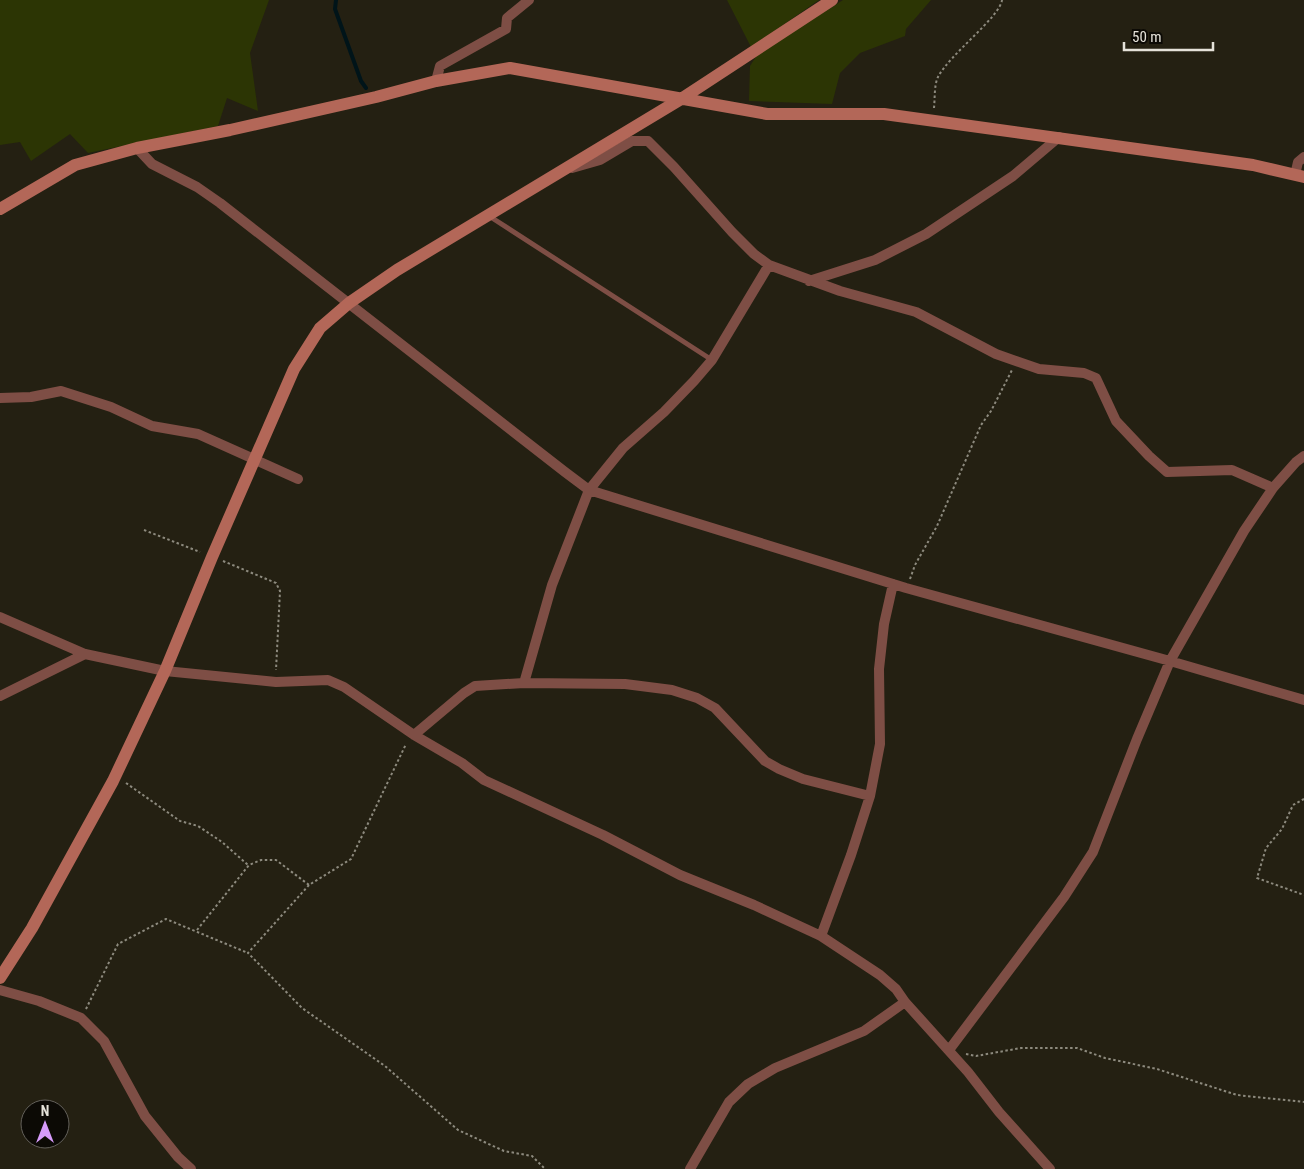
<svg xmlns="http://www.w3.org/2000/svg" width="1304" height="1169" viewBox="0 0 1304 1169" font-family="'Roboto Condensed',sans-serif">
	<rect width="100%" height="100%" fill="#242012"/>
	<path fill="#2c3504" d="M0 0H269L250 53 258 111 227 98 218 126 88 153 70 134 31 161 20 142 0 145Z
		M727 0H819L751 47Z
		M843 0H931L906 29 905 36 860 53 840 73 832 104 749 101 750 66 757 55Z"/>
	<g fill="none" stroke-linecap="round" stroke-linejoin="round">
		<path stroke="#001419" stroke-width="4" d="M336 0 335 9 361 81 366 88"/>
		<path stroke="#8d8a7e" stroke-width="2" stroke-dasharray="2.5 2.5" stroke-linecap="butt" d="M934 108C935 99 934 85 938 77 949 55 1000 17 1002 0
			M144 530 200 552
			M223 561 276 583 280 591 276 670
			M910 579 915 565 937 526 981 425 991 411 1012 370
			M126 783 180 821 198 826 222 842 248 865
			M1304 799 1293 805 1282 829 1266 848 1257 878 1304 895
			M309 885 248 953 302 1008 385 1066 458 1130 504 1151 532 1156 545 1169
			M197 930 249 865 261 860H276L309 885 351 859 406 744
			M86 1009 118 944 166 919 248 953
			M966 1054 976 1056 1021 1048H1077L1105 1058 1157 1069 1237 1095 1304 1102"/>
		<path stroke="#7e4e45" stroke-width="5" d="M489 216 712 360"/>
		<path stroke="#7e4e45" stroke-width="10" d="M436 81 440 66 506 29 507 18 529 0
			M137 148 152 164 197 187 220 203 565 472 589 490 906 588 1170 661 1304 700
			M572 168 600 160 632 141H648L674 167 732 232 754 254 769 265 840 291 916 312 996 354 1039 369 1084 373 1096 378 1116 421 1149 456 1167 472 1232 470 1273 488
			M1295 175 1298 162 1304 157
			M809 281 875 260 926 234 1013 176 1059 137
			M0 398 31 397 61 391 111 407 152 426 198 434 298 479
			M0 617 85 654 165 671 276 682 328 680 344 687 414 735 462 763 484 780 603 835 680 875 754 905 821 936 880 975 896 989 905 1002 968 1072 999 1112 1050 1169
			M524 683 552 585 589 490 623 448 664 412 694 381 712 360 769 265
			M0 696 85 654
			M414 735 464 693 475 686 524 683 625 684 672 690 697 698 715 708 765 761 779 769 803 779 870 796
			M821 936 851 855 870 796 880 744 879 669 884 624 893 584
			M0 990 39 1001 81 1018 104 1041 145 1116 178 1157 191 1169
			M949 1050 1064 897 1093 852 1137 739 1170 661 1244 531 1273 488 1296 462 1304 456
			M690 1169 729 1102 748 1084 775 1068 864 1031 905 1002"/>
		<path stroke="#b36758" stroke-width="12" d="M0 209 75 165 137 148 230 130 376 97 436 81 510 68 767 114H884L1253 165 1304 177
			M0 978 32 928 113 781 165 671 212 557 294 369 320 328 349 303 397 270 681 99 832 0"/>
	</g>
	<g transform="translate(45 1124)"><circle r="24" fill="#0c0a05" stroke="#63605a"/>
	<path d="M0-4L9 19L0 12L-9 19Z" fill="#d69bfa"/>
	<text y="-8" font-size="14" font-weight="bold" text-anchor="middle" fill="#e5e2d9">N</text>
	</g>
	<path d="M1124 42v8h89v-8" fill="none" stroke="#e5e2d9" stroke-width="2.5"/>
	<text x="1132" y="42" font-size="15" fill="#e5e2d9" stroke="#0c0a05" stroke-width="4" paint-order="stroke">50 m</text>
</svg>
